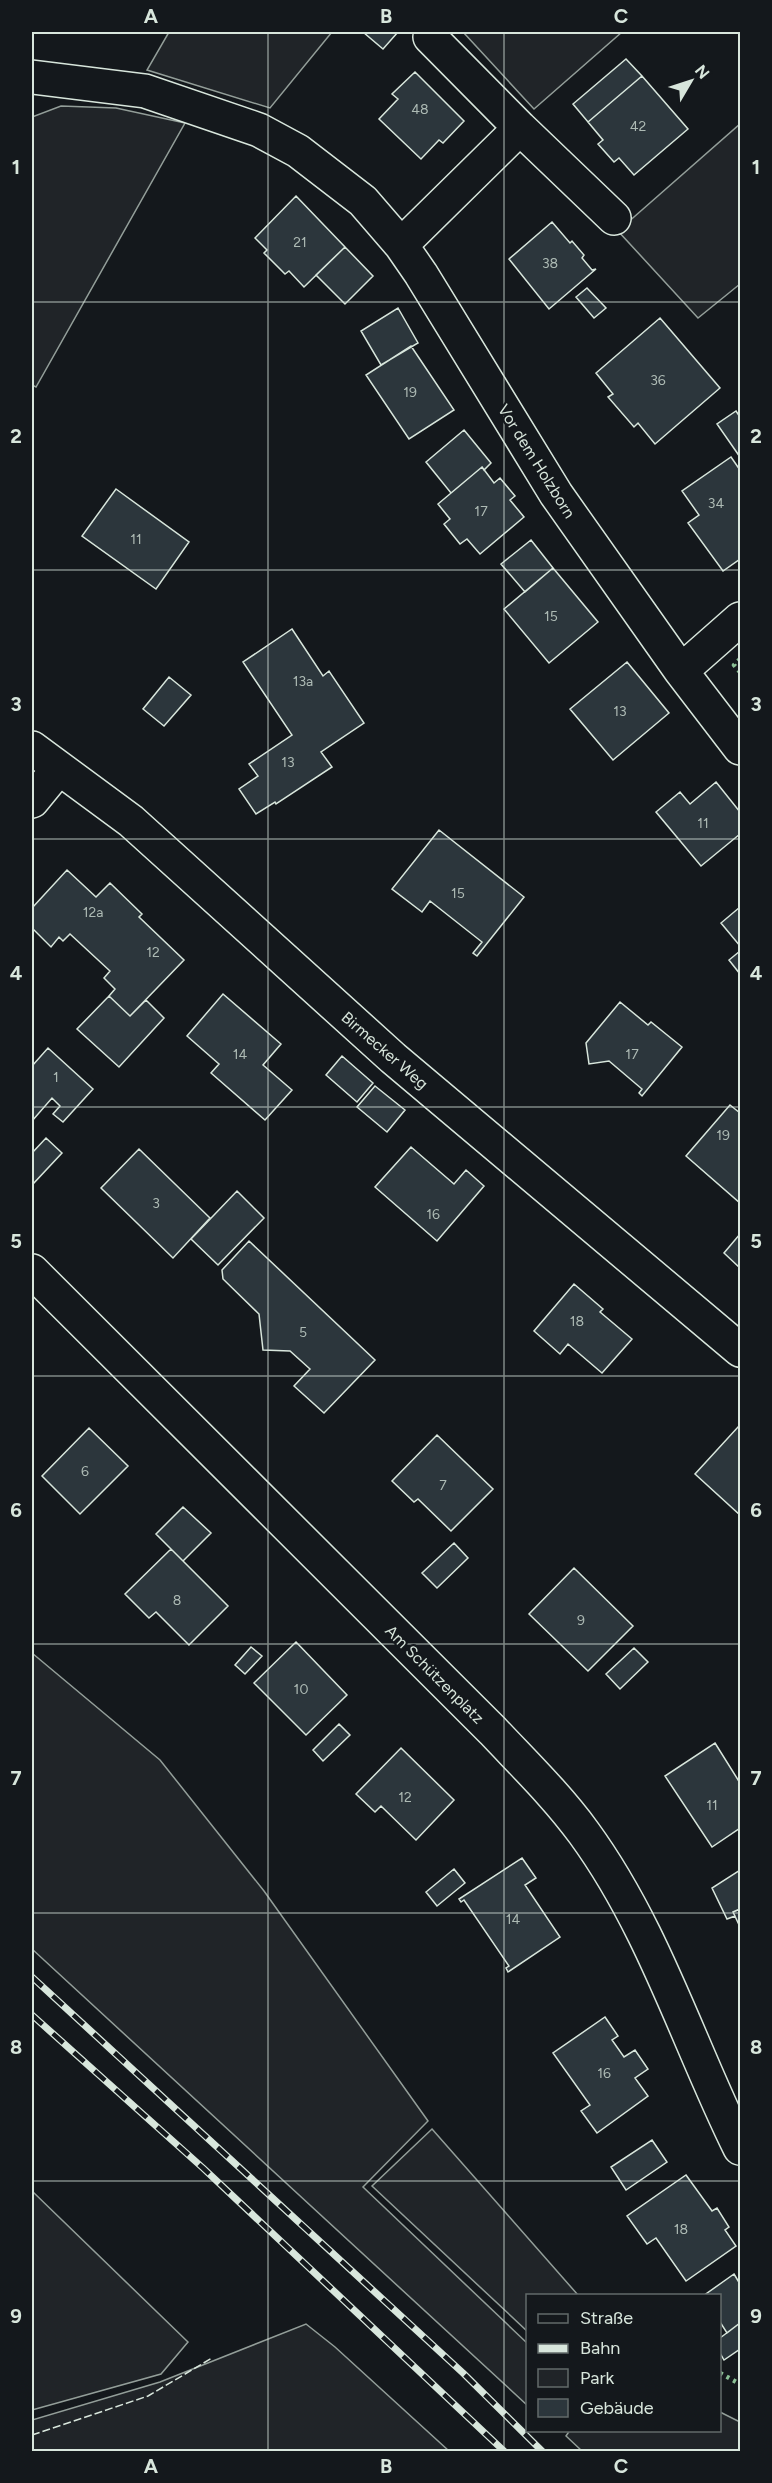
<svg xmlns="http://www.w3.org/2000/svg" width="772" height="2483" viewBox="0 0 772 2483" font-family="Figtree,sans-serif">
	<rect width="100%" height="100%" fill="#14181c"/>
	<path fill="#202428" stroke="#939e99" stroke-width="1.5" d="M169 32H332L270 108 147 70Z
		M463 32H622L534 109Z
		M61 106 116 108 185 123 36 387 32 385V117Z
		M740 124V284L698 318 618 231Z
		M32 1653 160 1760 264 1891 428 2121 363 2187 527 2343V2405L32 1949Z
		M432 2129 578 2295 528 2296 527 2331 372 2186Z
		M32 2191 188 2342 161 2374 32 2410Z
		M306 2324 335 2347 449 2451H32V2420L160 2382Z
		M720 2412 740 2422V2451H582L566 2436 570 2430H720Z"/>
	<path fill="#2c363c" stroke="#d8e6dc" stroke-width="1.5" d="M363 32H398L383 49Z
		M626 59 642 76 588 122 573 104Z
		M415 72 464 121 443 143 439 140 421 159 379 119 398 99 392 94Z
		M642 76 688 129 634 175 619 158 614 162 598 144 603 140 588 122Z
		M296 196 345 247 304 287 289 271 285 274 264 253 267 250 255 238Z
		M552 222 570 243 572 241 584 255 582 258 592 270 596 269 549 309 509 259Z
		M345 247 373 276 345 304 316 275Z
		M587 288 606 308 594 318 576 297Z
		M398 308 418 343 381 365 361 331Z
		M660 318 720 388 655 444 638 423 634 427 608 397 613 394 596 373Z
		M411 346 454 410 409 439 366 375Z
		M736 411 740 417V457L717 424Z
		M464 430 491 463 484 470 482 467 451 493 426 462Z
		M731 457 740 470V559L723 571 688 523 699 515 682 491Z
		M482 467 494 483 500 478 515 496 510 500 524 517 480 554 467 539 460 544 444 524 450 519 438 504Z
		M116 489 189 542 156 589 82 536Z
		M531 540 553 568 525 592 501 564Z
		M553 568 598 622 549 663 504 609Z
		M292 629 323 676 329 671 364 723 321 752 332 767 276 804 275 802 256 814 239 789 258 776 249 764 292 735 243 662Z
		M627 662 669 713 613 760 570 709Z
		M169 677 191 695 164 726 143 709Z
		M716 782 740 812V834L701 866 656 812 680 792 690 804Z
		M439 830 524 897 477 956 473 953 482 942 430 901 422 912 392 889Z
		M67 870 96 897 110 883 142 914 139 917 184 960 130 1016 109 996 115 989 104 978 110 971 70 934 63 941 59 937 51 947 32 928V908Z
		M740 907V946L721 923Z
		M740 951V974L729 960Z
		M223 994 281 1044 263 1065 292 1090 265 1120 211 1073 219 1064 187 1036Z
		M109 996 130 1016 146 1000 164 1018 119 1067 77 1029Z
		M620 1002 648 1025 651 1022 682 1047 642 1096 639 1093 642 1089 609 1061 589 1064 586 1043Z
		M48 1048 93 1089 63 1122 53 1114 60 1106 52 1098 32 1121V1066Z
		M342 1056 373 1083 357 1102 326 1075Z
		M375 1086 405 1110 387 1132 357 1107Z
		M730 1105 740 1113V1203L686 1156Z
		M46 1138 62 1153 32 1185V1153Z
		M411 1147 454 1184 466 1170 484 1186 437 1241 375 1187Z
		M139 1149 210 1218 173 1258 101 1188Z
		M237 1191 264 1218 218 1265 191 1239Z
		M740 1234V1268L724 1253Z
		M249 1241 375 1360 324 1413 294 1386 310 1369 290 1351 263 1350 259 1314 223 1279 222 1270Z
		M574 1284 603 1309 600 1312 632 1339 602 1373 568 1344 560 1354 534 1331Z
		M738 1427 740 1429V1515L695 1474Z
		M89 1428 128 1466 80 1514 42 1476Z
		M437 1435 493 1489 451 1531 418 1499 414 1502 392 1481Z
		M183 1507 211 1533 183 1561 156 1534Z
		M454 1543 468 1558 437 1588 422 1573Z
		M171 1549 228 1606 189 1645 156 1612 149 1618 125 1594Z
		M574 1568 633 1626 588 1671 529 1614Z
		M296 1642 347 1695 306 1735 254 1683Z
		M251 1647 262 1656 245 1674 235 1665Z
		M634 1648 648 1662 620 1689 606 1674Z
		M339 1724 350 1735 323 1761 313 1750Z
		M715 1743 740 1783V1828L712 1847 665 1776Z
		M401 1748 454 1800 416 1840 381 1806 375 1812 356 1794Z
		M522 1858 536 1878 525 1885 560 1937 508 1972 506 1968 509 1966 464 1900 461 1902 459 1899Z
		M454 1869 465 1883 437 1906 426 1892Z
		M740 1870V1909L733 1912 735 1916 727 1919 712 1888Z
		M740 1909V1927L733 1912Z
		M605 2017 618 2036 612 2040 624 2057 635 2050 648 2069 635 2078 648 2096 597 2133 581 2111 590 2105 553 2053Z
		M652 2140 667 2162 626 2190 611 2167Z
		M686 2175 712 2211 717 2208 729 2227 725 2230 736 2246 686 2281 656 2238 647 2244 627 2216Z
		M734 2274 740 2284V2323L727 2333 720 2322V2296H703Z
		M740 2323V2349L724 2360 720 2353V2338Z"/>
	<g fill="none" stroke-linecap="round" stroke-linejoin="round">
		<g stroke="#d8e6dc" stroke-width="36">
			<path id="street" d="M32 77 145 91 259 130 298 151 363 201 401 245 421 274 556 494 681 671 740 748
				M520 128 614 218
				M401 245 520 128 430 37
				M681 671 740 619
				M32 748 131 821 393 1058 740 1350
				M32 801 59 768
				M32 1271 493 1731C524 1764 557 1796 584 1833 654 1929 688 2043 740 2148"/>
		</g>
		<use href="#street" stroke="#14181c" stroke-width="33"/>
		<g stroke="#d8e6dc" stroke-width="7">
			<path id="rail" d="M32 1977 463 2373 543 2452
				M32 2015 203 2168 505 2452"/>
		</g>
		<use href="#rail" stroke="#14181c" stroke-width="4.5" stroke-dasharray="14" stroke-linecap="butt"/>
		<path stroke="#8ac095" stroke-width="4.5" stroke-dasharray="3 4.5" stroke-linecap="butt" d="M740 659 734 665 740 672
			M720 2373 740 2384"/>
		<path stroke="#d8e6dc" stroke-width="1.5" stroke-dasharray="8 3" stroke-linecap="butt" d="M32 2435 148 2396 212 2358"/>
	</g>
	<path fill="none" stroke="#d8e6dc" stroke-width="1.5" stroke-opacity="0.55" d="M268 32V2452M504 32V2452M32 302H740M32 570H740M32 839H740M32 1107H740M32 1376H740M32 1644H740M32 1913H740M32 2181H740"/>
	<g text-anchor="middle" stroke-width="4.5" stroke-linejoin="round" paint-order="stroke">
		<g font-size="14" fill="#adbab4">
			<text x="420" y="114">48</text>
			<text x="638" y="131">42</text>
			<text x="300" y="247">21</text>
			<text x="550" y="268">38</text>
			<text x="658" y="385">36</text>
			<text x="410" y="397">19</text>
			<text x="716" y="508">34</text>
			<text x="481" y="516">17</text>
			<text x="136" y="544">11</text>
			<text x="551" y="621">15</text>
			<text x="303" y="686">13a</text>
			<text x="620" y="716">13</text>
			<text x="288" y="767">13</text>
			<text x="703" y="828">11</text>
			<text x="458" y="898">15</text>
			<text x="93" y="917">12a</text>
			<text x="153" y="957">12</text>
			<text x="240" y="1059">14</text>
			<text x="632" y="1059">17</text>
			<text x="56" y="1082">1</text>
			<text x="723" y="1140">19</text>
			<text x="156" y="1208">3</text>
			<text x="433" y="1219">16</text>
			<text x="577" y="1326">18</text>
			<text x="303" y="1337">5</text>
			<text x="85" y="1476">6</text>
			<text x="443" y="1490">7</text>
			<text x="177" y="1605">8</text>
			<text x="581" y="1625">9</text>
			<text x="301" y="1694">10</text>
			<text x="405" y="1802">12</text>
			<text x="712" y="1810">11</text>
			<text x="513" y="1924">14</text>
			<text x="604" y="2078">16</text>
			<text x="681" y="2234">18</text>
		</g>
		<g font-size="16" fill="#d8e6dc" stroke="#14181c">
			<text transform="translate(537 461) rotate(58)" y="6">Vor dem Holzborn</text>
			<text transform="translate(385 1050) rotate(41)" y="6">Birmecker Weg</text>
			<text transform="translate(435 1674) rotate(45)" y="6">Am Schützenplatz</text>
		</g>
	</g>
	<rect width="772" height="2483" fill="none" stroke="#14181c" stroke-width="66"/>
	<rect x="526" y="2294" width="195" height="138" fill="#14181c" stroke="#626a69" stroke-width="1.5"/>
	<rect x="538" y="2314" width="30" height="9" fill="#14181c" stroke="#626a69" stroke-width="1.5"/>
	<text x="580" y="2324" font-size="18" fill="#d8e6dc">Straße</text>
	<rect x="538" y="2344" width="30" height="9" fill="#d8e6dc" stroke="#626a69" stroke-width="1.5"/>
	<text x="580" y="2354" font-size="18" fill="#d8e6dc">Bahn</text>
	<rect x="538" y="2369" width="30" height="18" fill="#202428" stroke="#626a69" stroke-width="1.5"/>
	<text x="580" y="2384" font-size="18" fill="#d8e6dc">Park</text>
	<rect x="538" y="2399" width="30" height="18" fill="#2c363c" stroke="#626a69" stroke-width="1.5"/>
	<text x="580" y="2414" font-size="18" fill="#d8e6dc">Gebäude</text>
	<g transform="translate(691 81) rotate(51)" stroke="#14181c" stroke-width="4.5" paint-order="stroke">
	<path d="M0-4.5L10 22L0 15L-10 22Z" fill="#d8e6dc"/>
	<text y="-9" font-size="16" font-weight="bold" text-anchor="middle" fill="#d8e6dc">N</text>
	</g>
	<rect x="33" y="33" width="706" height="2417" fill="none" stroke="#d8e6dc" stroke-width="2"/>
	<g font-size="20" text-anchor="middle" font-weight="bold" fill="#d8e6dc">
		<text x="151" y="23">A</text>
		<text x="386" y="23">B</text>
		<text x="621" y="23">C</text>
		<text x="16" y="174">1</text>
		<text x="756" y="174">1</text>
		<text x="16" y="443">2</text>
		<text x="756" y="443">2</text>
		<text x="16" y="711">3</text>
		<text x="756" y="711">3</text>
		<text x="16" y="980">4</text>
		<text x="756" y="980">4</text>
		<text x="16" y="1248">5</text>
		<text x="756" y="1248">5</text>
		<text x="16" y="1517">6</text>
		<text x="756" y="1517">6</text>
		<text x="16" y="1785">7</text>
		<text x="756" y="1785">7</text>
		<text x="16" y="2054">8</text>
		<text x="756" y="2054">8</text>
		<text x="16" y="2323">9</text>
		<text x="756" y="2323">9</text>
		<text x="151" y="2473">A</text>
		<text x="386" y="2473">B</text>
		<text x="621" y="2473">C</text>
	</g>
</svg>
